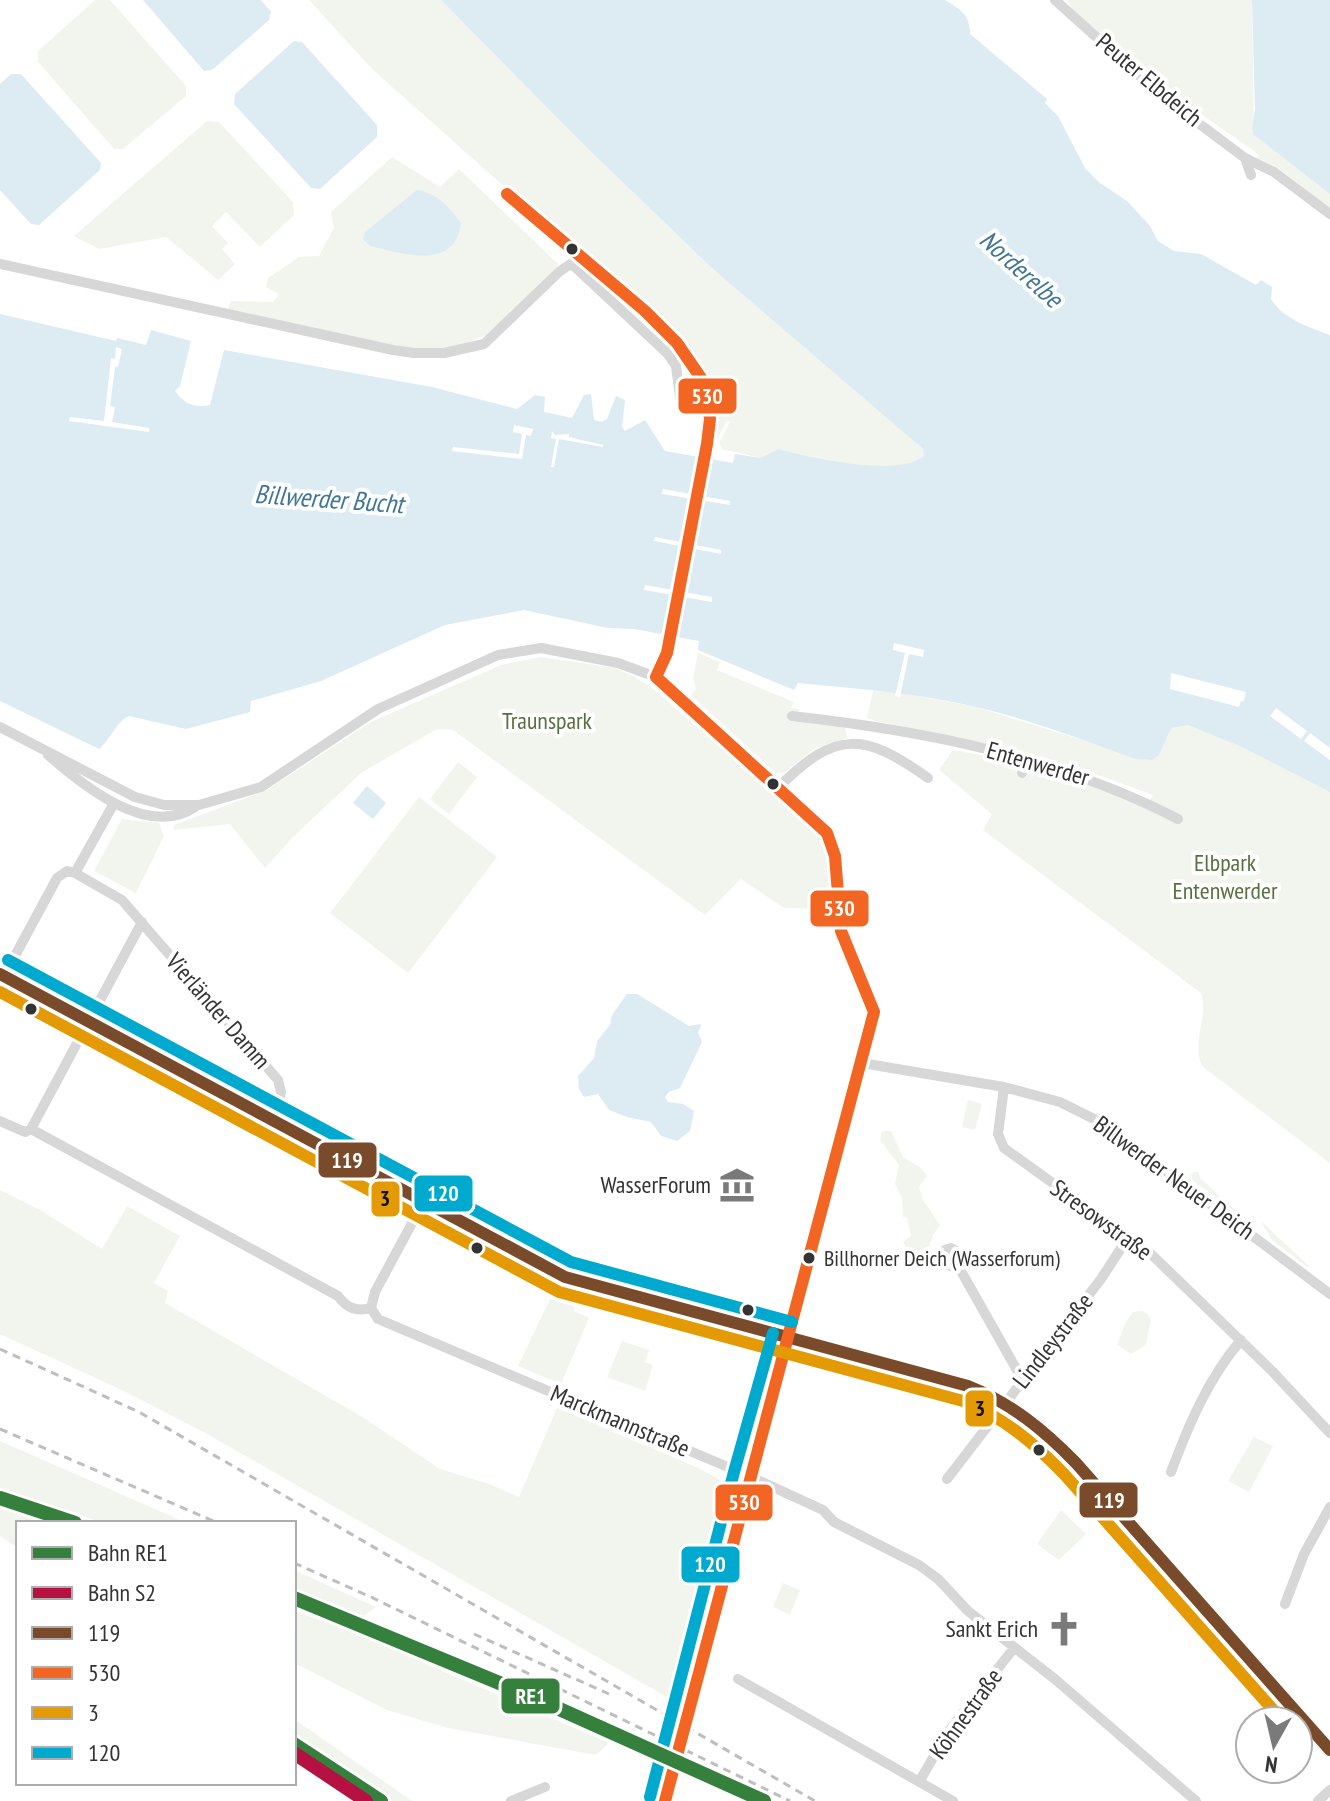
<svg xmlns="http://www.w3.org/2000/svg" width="1330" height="1801" viewBox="0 0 1330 1801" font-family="'PT Sans Narrow',sans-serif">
	<rect width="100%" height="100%" fill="#fff"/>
	<path fill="#f1f5ed" d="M95 0H110L186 86V96L123 149H114L38 62V51Z
		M309 0H441L584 145 713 269 923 449 924 456C897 478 811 457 778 449L761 458 722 449 719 443 730 422 727 421 717 439H714L712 398 707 378 682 343 609 274 561 237 372 69Z
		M1067 0H1252L1254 135 1330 194V208L1278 168 1258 158V154L1194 109 1125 52 1118 51 1073 10Z
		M207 121 219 122 293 202 294 215 260 247 226 212 212 226 228 243 222 249 235 264 218 280 166 237 99 249 74 236Z
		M392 157 440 187 459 169 559 265 486 335 455 348 417 352 228 309 231 301 273 302 279 294 266 287 268 278 299 257 319 256 334 228 331 212Z
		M698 653 720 662 717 670 794 702 791 708 799 709V713L845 726 847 738 815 748 785 772 776 773 691 695 696 689 693 679Z
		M541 657 615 668 633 676 652 688 822 835 826 844 831 897 816 909 784 908 741 879 705 915 453 730 437 729 361 773 294 836 265 868 230 824 174 830V825L267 790 371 722 501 665Z
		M873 691 896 692 976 707 1147 760H1152L1170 715 1330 784V1163L1203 1067C1190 1046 1209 1017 1201 993L983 830 992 814 939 770 953 750 1033 764 1148 804 1153 795 1082 769 965 739 876 721 867 718Z
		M458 762 477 777 449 814 430 799Z
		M419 797 497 857 408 973 330 913Z
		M122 819 159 823 164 836 136 893 94 871Z
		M968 1100 982 1104 975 1130 962 1127Z
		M882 1131H891L903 1157 921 1168 927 1176 919 1187 923 1200 940 1225 933 1235 927 1253 909 1252 903 1242 911 1236 907 1218 903 1217 902 1198 895 1184 899 1165 880 1140Z
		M1194 1172H1198L1201 1179 1244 1218 1192 1180 1191 1175Z
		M0 1190 42 1211 102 1249 127 1206 180 1236 154 1283 168 1291 165 1303 364 1418 440 1469 489 1484 519 1497 557 1408 696 1467 734 1487 681 1705 207 1434 126 1392 0 1334Z
		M1260 1220 1309 1266 1307 1267 1272 1240Z
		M550 1299 575 1307 574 1311 589 1318 561 1384 518 1366Z
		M1142 1311 1148 1314 1151 1320 1146 1345 1131 1354 1117 1345 1125 1324 1133 1312Z
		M622 1341 649 1350 645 1362 653 1365 645 1391 607 1377Z
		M1254 1437 1273 1446 1249 1492 1228 1481Z
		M0 1441 187 1523H104L0 1488Z
		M0 1508 43 1523H18V1548L0 1536Z
		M1061 1510 1086 1534 1059 1560 1037 1544Z
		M294 1570 376 1607 364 1616 294 1590Z
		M783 1583 800 1590 790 1615 773 1607Z
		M294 1611 348 1630 609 1743 596 1755 448 1728 387 1710 294 1663Z
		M294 1719 412 1801H392L294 1737Z"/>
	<path fill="#ddebf3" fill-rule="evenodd" d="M143 0H261L271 12 269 20 212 70 204 71Z
		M441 0H945C961 10 970 14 970 34L1047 99 1045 103 1058 116 1085 168 1100 183 1127 201 1150 226 1158 241 1174 251 1201 254 1256 285 1261 280 1272 287 1271 299C1283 319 1309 327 1330 335V792L1242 747 1188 725 1171 728 1159 755 1152 760 1136 759C1083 740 1031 720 976 707 918 693 858 689 798 683L794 690 698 650 699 641 634 629 608 628 524 610 445 625 321 681 251 701 250 712 186 729 129 716C116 722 110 740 99 749L0 701V314L116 341 117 338 146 345 151 330 191 341 180 386 175 391C184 404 195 408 210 405L224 350 432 387 517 409 535 395 545 397 544 412 572 418 584 395 591 394 594 420 601 422 607 419 616 396 625 400 622 427 625 431 645 420 665 451 733 463 735 454 761 458 778 449C810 457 897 478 924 456L923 449 713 269 584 145ZM663 489 730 501V505L662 494ZM655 537 721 550V554L654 541ZM645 585 712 597V602L644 590Z
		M1252 0H1330V194L1254 135 1252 128 1255 109Z
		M294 41 302 42 377 125V137L320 189 311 188 234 104 235 94Z
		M11 74H21L101 163 100 170 39 225 31 224 0 190V84Z
		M417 190C439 194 448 206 461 223 455 271 404 254 370 246L363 239 365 232Z
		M367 786 386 803 373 819 353 803Z
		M627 994H637L689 1026 700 1024 701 1026 698 1032 702 1042 680 1088 669 1092 665 1097 668 1102 683 1104 694 1111 690 1131 677 1141 661 1136 651 1122 627 1117 609 1110 598 1094 584 1097 579 1089 578 1076 594 1058 597 1041 610 1025 612 1015Z"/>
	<path fill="#fff" d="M116 347 122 349 118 367H115L110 406 115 407 112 422 149 428V432L69 421 70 417 104 421 111 358 115 359Z
		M514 425 533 429 531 436 526 435 522 459 452 451 453 447 519 454 522 434 513 432Z
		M552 431 555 435 569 434V437L603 445V447L559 439 554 467H551L556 439 551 438Z
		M698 455 709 457 675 637 664 635Z
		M894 643 924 650 923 657 909 654 900 697 895 696 905 653 893 650Z
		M1171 673 1246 692 1244 701H1241L1239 707 1170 689Z
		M1276 708 1307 731 1301 739 1270 716Z
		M1310 733 1330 748V760L1304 741Z"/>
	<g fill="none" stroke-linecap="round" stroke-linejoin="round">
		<path stroke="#d7d7d7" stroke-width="10" d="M1055 0 1162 96 1245 158 1251 175
			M1245 158 1274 172 1330 214
			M547 231C592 268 694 339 707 395 711 412 709 428 707 444L667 653 656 677
			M0 264 393 350 414 353H444L484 344 559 272 579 258
			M573 265 667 353 676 366 680 397
			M792 716C926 731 1058 757 1178 819
			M0 727 135 797 164 805H199L261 787 378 709 498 655 541 648 618 663 656 677 827 833 835 851 842 933 848 953 872 1001 874 1014 788 1337
			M48 755C83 785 147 839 195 807
			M1022 773 1028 759
			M779 787C836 729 865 733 928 778
			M75 873 122 900 278 1080 281 1092 275 1122
			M75 873 113 805
			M4 976 57 878 67 871 75 873
			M862 1063 1004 1087 1060 1102 1102 1123 1330 1294
			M1004 1087 998 1134 1004 1148 1150 1253 1272 1371 1330 1433
			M0 1121 25 1132 31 1129 338 1296C347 1308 356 1312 371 1308
			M31 1129 142 922
			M957 1264 951 1266 945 1264 941 1258 945 1250 951 1248 958 1252 960 1258 957 1264 1022 1379
			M371 1308 378 1319 749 1476 823 1510 834 1522 919 1565 938 1579 968 1611 1056 1680 1196 1801
			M371 1308 375 1292 424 1201
			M1171 1472C1189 1424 1208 1379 1241 1340
			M947 1479 1101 1279 1127 1239
			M1285 1604 1304 1554 1330 1507
			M738 1679 953 1801
			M919 1782 948 1732 1014 1648
			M511 1801 545 1787
			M1318 1801 1330 1790"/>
		<path stroke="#d7d7d7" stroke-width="12" d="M0 974 565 1277 968 1386C1012 1401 1045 1430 1076 1463L1330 1750
			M698 1674 788 1337"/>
		<path stroke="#bebebe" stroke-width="3" stroke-dasharray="8 6" stroke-linecap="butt" d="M0 1349 139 1412 815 1801
			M0 1429 218 1523
			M294 1563 371 1597 790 1801
			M474 1634 609 1694"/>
		<path stroke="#d7d7d7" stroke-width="12" d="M665 1801 698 1674"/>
		<g stroke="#fff" stroke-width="18">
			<path id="bus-1" d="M0 974 565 1277 968 1386C1011 1403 1044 1430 1076 1463L1330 1750"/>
		</g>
		<g stroke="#fff" stroke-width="18">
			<path id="bus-2" d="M507 194 645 311 677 343 701 378 707 394 710 419 707 444 667 653 656 677
				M656 677 827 833 835 856 841 931 874 1012 665 1801"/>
		</g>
		<g stroke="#fff" stroke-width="18">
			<path id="bus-3" d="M0 992 559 1292 963 1401C1003 1417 1034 1443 1064 1474L1283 1721"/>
		</g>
		<g stroke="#fff" stroke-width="18">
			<path id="bus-4" d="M8 960 571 1262 792 1322
				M650 1797 734 1472 773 1333"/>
		</g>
		<use href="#bus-1" stroke="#7a4b2a" stroke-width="12"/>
		<use href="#bus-2" stroke="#f26522" stroke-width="12"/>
		<use href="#bus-3" stroke="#e39a05" stroke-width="12"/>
		<use href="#bus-4" stroke="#00a9ce" stroke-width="12"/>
		<g stroke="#fff" stroke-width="20">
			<path id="rail-1" d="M0 1498 75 1523
				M294 1598 526 1694 764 1801
				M294 1744 381 1801"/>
		</g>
		<g stroke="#fff" stroke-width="20">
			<path id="rail-2" d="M294 1753 366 1801"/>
		</g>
		<use href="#rail-1" stroke="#36803d" stroke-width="14"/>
		<use href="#rail-2" stroke="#b51143" stroke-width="14"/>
	</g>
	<defs>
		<g id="museum-bare" transform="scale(2.76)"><path d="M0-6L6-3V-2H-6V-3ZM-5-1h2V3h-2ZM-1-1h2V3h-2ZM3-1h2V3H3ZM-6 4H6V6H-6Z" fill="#7a7a7a" stroke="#fff" stroke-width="2.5" paint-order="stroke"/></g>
		<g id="church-bare" transform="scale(2.76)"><path d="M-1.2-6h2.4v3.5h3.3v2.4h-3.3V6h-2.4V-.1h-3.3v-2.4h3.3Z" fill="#7a7a7a" stroke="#fff" stroke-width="2.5" paint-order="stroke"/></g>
	</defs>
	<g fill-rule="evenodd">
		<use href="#museum-bare" x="737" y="1185"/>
		<use href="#church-bare" x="1064" y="1629"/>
	</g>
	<g fill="#333" stroke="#fff" stroke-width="3">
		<circle cx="572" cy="249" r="7"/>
		<circle cx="773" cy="784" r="7"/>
		<circle cx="31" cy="1009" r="7"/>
		<circle cx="477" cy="1248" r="7"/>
		<circle cx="809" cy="1258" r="7"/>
		<circle cx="748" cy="1310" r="7"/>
		<circle cx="1039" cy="1450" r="7"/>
	</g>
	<g text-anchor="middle" stroke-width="8" stroke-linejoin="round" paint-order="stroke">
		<g font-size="22" fill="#333" stroke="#fff" text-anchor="start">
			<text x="824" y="1266">Billhorner Deich (Wasserforum)</text>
		</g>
		<g font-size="24" fill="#333" stroke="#fff">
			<text transform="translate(1149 80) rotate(40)" y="8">Peuter Elbdeich</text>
			<text transform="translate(1038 764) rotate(16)" y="8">Entenwerder</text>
			<text transform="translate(218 1011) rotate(49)" y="8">Vierländer Damm</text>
			<text transform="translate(1174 1178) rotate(36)" y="8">Billwerder Neuer Deich</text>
			<text transform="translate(1101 1220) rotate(36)" y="8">Stresowstraße</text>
			<text transform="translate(1053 1341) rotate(-52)" y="8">Lindleystraße</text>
			<text transform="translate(620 1421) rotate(23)" y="8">Marckmannstraße</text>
			<text transform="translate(966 1714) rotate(-54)" y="8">Köhnestraße</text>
		</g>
		<g font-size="24" fill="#56703f" stroke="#fff">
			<text x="547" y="729">Traunspark</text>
			<text x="1225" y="871">Elbpark<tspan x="1225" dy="28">Entenwerder</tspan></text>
		</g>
		<g font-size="24" fill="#333" stroke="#fff" text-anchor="end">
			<text x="711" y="1193">WasserForum</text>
			<text x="1038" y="1637">Sankt Erich</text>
		</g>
		<g font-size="26" font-style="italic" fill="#3f7597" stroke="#fff">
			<text transform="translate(1021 269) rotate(42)" y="9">Norderelbe</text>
			<text transform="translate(329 499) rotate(4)" y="9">Billwerder Bucht</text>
		</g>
	</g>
	<g stroke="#fff" stroke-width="3">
		<rect x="677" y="377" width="61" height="38" rx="8" fill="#f26522"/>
		<rect x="809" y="889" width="61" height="39" rx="8" fill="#f26522"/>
		<rect x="317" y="1141" width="61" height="38" rx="8" fill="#7a4b2a"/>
		<rect x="413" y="1174" width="61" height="39" rx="8" fill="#00a9ce"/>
		<rect x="370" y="1180" width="31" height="38" rx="8" fill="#e39a05"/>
		<rect x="964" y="1389" width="31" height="39" rx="8" fill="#e39a05"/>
		<rect x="1078" y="1481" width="61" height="38" rx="8" fill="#7a4b2a"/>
		<rect x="714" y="1483" width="60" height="39" rx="8" fill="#f26522"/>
		<rect x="680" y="1545" width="61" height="39" rx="8" fill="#00a9ce"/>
		<rect x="500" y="1677" width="61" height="38" rx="8" fill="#36803d"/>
	</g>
	<g font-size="22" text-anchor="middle" font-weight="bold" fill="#fff">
		<text x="707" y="404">530</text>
		<text x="839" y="916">530</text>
		<text x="347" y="1168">119</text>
		<text x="443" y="1201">120</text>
		<text x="1109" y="1508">119</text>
		<text x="744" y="1510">530</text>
		<text x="710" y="1572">120</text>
		<text x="531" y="1704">RE1</text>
	</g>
	<g font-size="22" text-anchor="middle" font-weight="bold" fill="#111">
		<text x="385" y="1206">3</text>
		<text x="980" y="1416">3</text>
	</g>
	<rect x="16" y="1521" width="280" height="264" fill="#ffffff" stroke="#adadad" stroke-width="2"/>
	<rect x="32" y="1547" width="40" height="12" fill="#36803d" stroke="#adadad" stroke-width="2"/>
	<text x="88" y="1561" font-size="24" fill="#333333">Bahn RE1</text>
	<rect x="32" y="1587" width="40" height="12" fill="#b51143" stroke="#adadad" stroke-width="2"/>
	<text x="88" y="1601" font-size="24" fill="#333333">Bahn S2</text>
	<rect x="32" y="1627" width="40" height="12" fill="#7a4b2a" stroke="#adadad" stroke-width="2"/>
	<text x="88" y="1641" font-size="24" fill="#333333">119</text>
	<rect x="32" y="1667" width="40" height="12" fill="#f26522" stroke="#adadad" stroke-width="2"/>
	<text x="88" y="1681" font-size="24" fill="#333333">530</text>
	<rect x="32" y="1707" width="40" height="12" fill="#e39a05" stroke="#adadad" stroke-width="2"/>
	<text x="88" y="1721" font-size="24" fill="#333333">3</text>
	<rect x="32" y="1747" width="40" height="12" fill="#00a9ce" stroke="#adadad" stroke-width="2"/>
	<text x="88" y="1761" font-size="24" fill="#333333">120</text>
	<g transform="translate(1274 1745) rotate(188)"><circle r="38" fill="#ffffff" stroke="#adadad" stroke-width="2"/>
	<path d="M0-6L14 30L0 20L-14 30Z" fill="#7a7a7a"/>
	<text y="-12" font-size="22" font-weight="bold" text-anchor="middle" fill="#333333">N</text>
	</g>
</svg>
